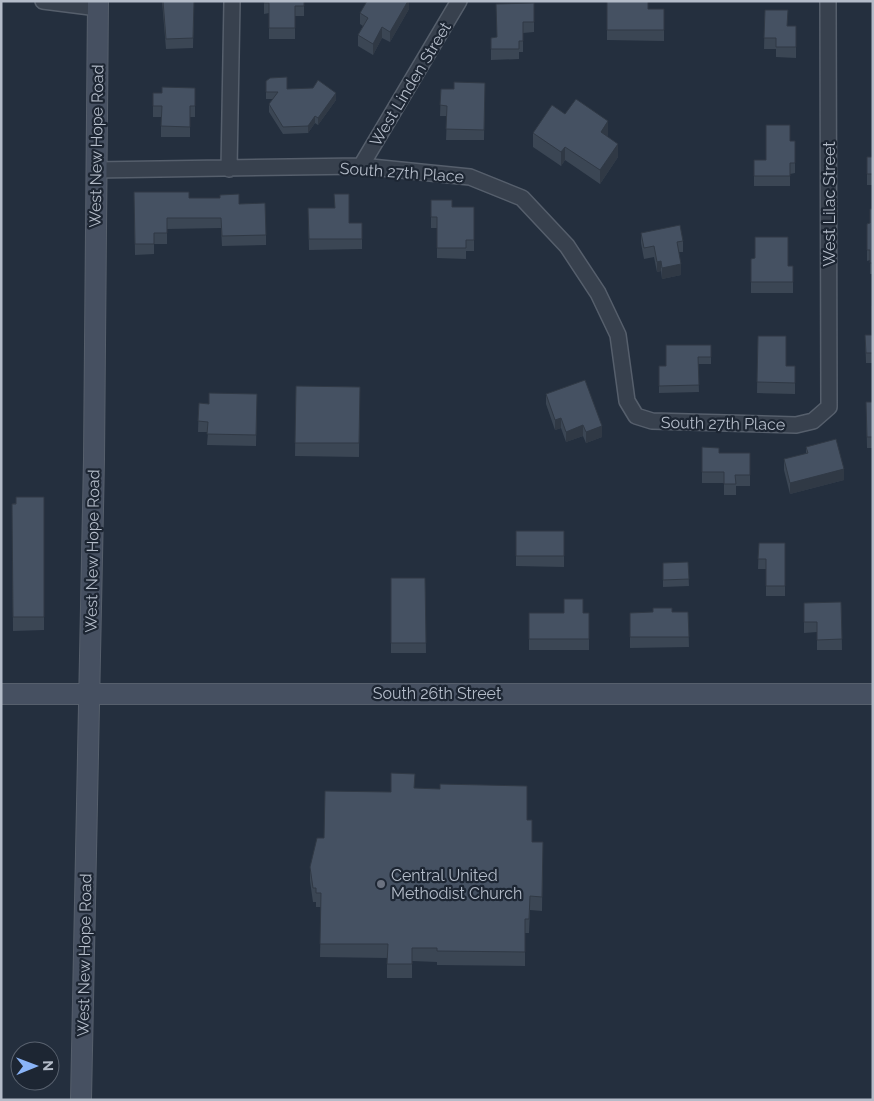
<svg xmlns="http://www.w3.org/2000/svg" width="874" height="1101" viewBox="0 0 874 1101" font-family="Raleway,sans-serif">
	<rect width="100%" height="100%" fill="#242f3e"/>
	<g fill="none" stroke-linecap="round" stroke-linejoin="round">
		<g stroke="#565f6c" stroke-width="18">
			<path id="street" d="M43 1 98 8
				M361 166 459 1
				M229 169 232 1
				M95 170 361 166 470 177 522 198 567 246 598 293 618 335 627 401 636 416 652 421 796 425 813 421 829 407 828 1"/>
		</g>
		<g stroke="#565f6c" stroke-width="22">
			<path id="secondary" d="M1 694H873
				M81 1100 94 459 98 1"/>
		</g>
		<use href="#street" stroke="#38414e" stroke-width="15"/>
		<use href="#secondary" stroke="#465061" stroke-width="20"/>
	</g>
	<path fill="#3b4654" d="M162 1H194L193 48 166 49Z
		M264 1H304V16H295V39H269V13L264 14Z
		M409 1V9L390 42 382 38 373 55 358 46V35L363 26 360 24V13Z
		M607 1 648 9H664V41L607 40Z
		M534 3V32L523 33V52H519V59L491 60V38L497 37Z
		M765 10 788 26H796V58L776 57V49H764Z
		M266 81 287 89 336 100 318 125 315 123 308 133 283 134 269 112V104L273 99H266Z
		M485 83 484 140H446L447 116H440L441 89H454Z
		M195 88V117H190V137H161V117H153V93H162Z
		M565 114 608 135 607 136 618 157 600 184 565 160 561 166 533 147V133Z
		M790 141H795V173L790 174V186H754V160H766Z
		M867 157H873V185H867Z
		M134 192 239 204 266 235V245L222 246 221 228 167 229V244H154V254L135 255Z
		M431 200 452 207H474V251H466V259L437 258V228H431Z
		M308 208H334L349 223H362V249L309 250Z
		M873 209V274H870V260L867 261V224L870 223Z
		M641 233 683 241V252H679L681 275 662 279 661 271 657 272 654 257 644 259 641 243Z
		M751 259 788 266H793V293H751Z
		M873 306V363H866L865 335H872Z
		M758 336 786 366H795V394L757 393Z
		M711 345V364H698L699 392 659 393V366H666Z
		M296 386 360 387 359 457 295 456Z
		M257 394 256 446 207 445 208 432H198L199 403 209 404Z
		M546 394 602 437 586 443 583 436 566 442 561 428 555 430 546 404Z
		M866 402H873V448H867Z
		M702 447 719 453H750V486H736V495H724V483H702Z
		M806 447 844 480 790 494 784 470V459L806 454Z
		M44 497V630L13 631 12 504Z
		M516 531H564V567L516 566Z
		M759 543H785V596H766V569H758Z
		M688 562 689 586 663 587V563Z
		M391 578H425L426 653H391Z
		M841 602 842 650H817V632L804 633V603Z
		M672 612H688L689 647 630 648V613Z
		M529 613H589V650H529Z
		M415 788 527 820 532 842H543L542 911 530 910 529 933H525V966L437 965V962L412 961V978H387V958L320 957 321 907H316V902H313L310 881V867L324 838 391 792Z"/>
	<path fill="#303945" d="M408 1H409V9L390 42V32Z
		M382 27V38L373 55V44Z
		M336 93V100L318 125V118Z
		M315 116V123L308 133V126Z
		M608 121V135L601 146V132Z
		M618 144V157L600 184V170Z
		M565 147V160L561 166V152Z
		M661 261V271L657 272V262Z
		M681 264V275L662 279V268Z
		M561 418V428L555 430V420Z
		M583 425V436L566 442V432Z
		M602 426V437L586 443V432Z
		M844 469V480L790 494V483Z"/>
	<path fill="#455162" stroke="#303945" d="M163 1H194L193 38 166 39Z
		M264 1H304V6H295V28H269V3H264Z
		M367 1H408L390 32 382 27 373 44 358 35 368 18 360 13Z
		M607 1H648V9H664V30H607Z
		M534 3V22H523V41H519V49H491V38L497 37 496 4Z
		M765 10H788L787 26H796V47H776V38H764Z
		M287 77V89L313 88 318 80 336 93 318 118 315 116 308 126 283 127 269 104 278 92H266V81L270 78Z
		M454 82 485 83 484 130 446 129 447 106 440 105 441 89H454Z
		M162 87 195 88V106H190V127L161 126 162 106H153V93H162Z
		M576 99 608 121 601 132 618 144 600 170 565 147 561 152 533 133 552 105 565 114Z
		M766 125H790V141H795V163H790V176H754V160H766Z
		M867 157H873V174H867Z
		M134 192H189V198H220V195L239 194V204L265 203 266 235 222 236 221 218H167V233H154V244H135Z
		M334 194H349V223H362V239H309L308 208H335Z
		M431 200H452V207H474V240H466V248H437V217H431Z
		M870 209H873V263H870V250H867V224L870 223Z
		M680 225 683 241 677 242 681 264 662 268 661 261 657 262 654 246 644 248 641 233Z
		M755 237H788V266H793V282H751V259L755 258Z
		M872 306 873 353H866L865 335H872Z
		M758 336H786V366H795V383L757 382Z
		M666 345H711V357H698L699 385 659 386V366H666Z
		M585 380 602 426 586 432 583 425 566 432 561 418 555 420 546 394Z
		M296 386 360 387 359 443H295Z
		M209 393 257 394 256 435 207 434 208 422 198 421 199 403 209 404Z
		M866 402H873V437H867Z
		M836 439 844 469 790 483 784 459 808 453 806 447Z
		M702 447 719 448V453H750V475H735L736 484H724V472H702Z
		M16 497H44V617H13L12 504H16Z
		M516 531H564V556H516Z
		M759 543H785V586H766V559H758Z
		M688 562 689 579 663 580V563Z
		M391 578H425L426 643H391Z
		M564 599H583V613H589V639H529V613H564Z
		M841 602 842 639 817 640V622H804V603Z
		M653 608H672V612H688L689 637H630V613L653 612Z
		M391 773 415 774 414 788 440 789V784L527 786V820H532V842H543L542 897 530 896 529 919H525V952L437 951V948H412V964H387L388 944H320L321 893H316V888H313L310 867 317 838H324L325 791 391 792Z"/>
	<circle fill="#6b7280" stroke="#1d2633" stroke-width="2" cx="381" cy="884" r="5"/>
	<g text-anchor="middle" stroke-width="4.5" stroke-linejoin="round" paint-order="stroke">
		<g font-size="16" fill="#b4bcc9" stroke="#1d2633">
			<text transform="translate(410 84) rotate(-59)" y="6">West Linden Street</text>
			<text transform="translate(96 146) rotate(-89)" y="6">West New Hope Road</text>
			<text transform="translate(402 172) rotate(4)" y="6">South 27th Place</text>
			<text transform="translate(829 204) rotate(-90)" y="6">West Lilac Street</text>
			<text transform="translate(723 423) rotate(1)" y="6">South 27th Place</text>
			<text transform="translate(92 551) rotate(-89)" y="6">West New Hope Road</text>
			<text x="437" y="699">South 26th Street</text>
			<text transform="translate(84 955) rotate(-89)" y="6">West New Hope Road</text>
		</g>
		<g font-size="16" fill="#b4bcc9" stroke="#1d2633" text-anchor="start">
			<text x="391" y="881">Central United<tspan x="391" dy="18">Methodist Church</tspan></text>
		</g>
	</g>
	<rect width="874" height="1101" fill="none" stroke="#b4bcc9" stroke-width="5"/>
	<g transform="translate(35 1066) rotate(89)"><circle r="24" fill="#1d2633" stroke="#59626f"/>
	<path d="M0-4L9 19L0 12L-9 19Z" fill="#8ab4f8"/>
	<text y="-8" font-size="14" font-weight="bold" text-anchor="middle" fill="#b4bcc9">N</text>
	</g>
</svg>
